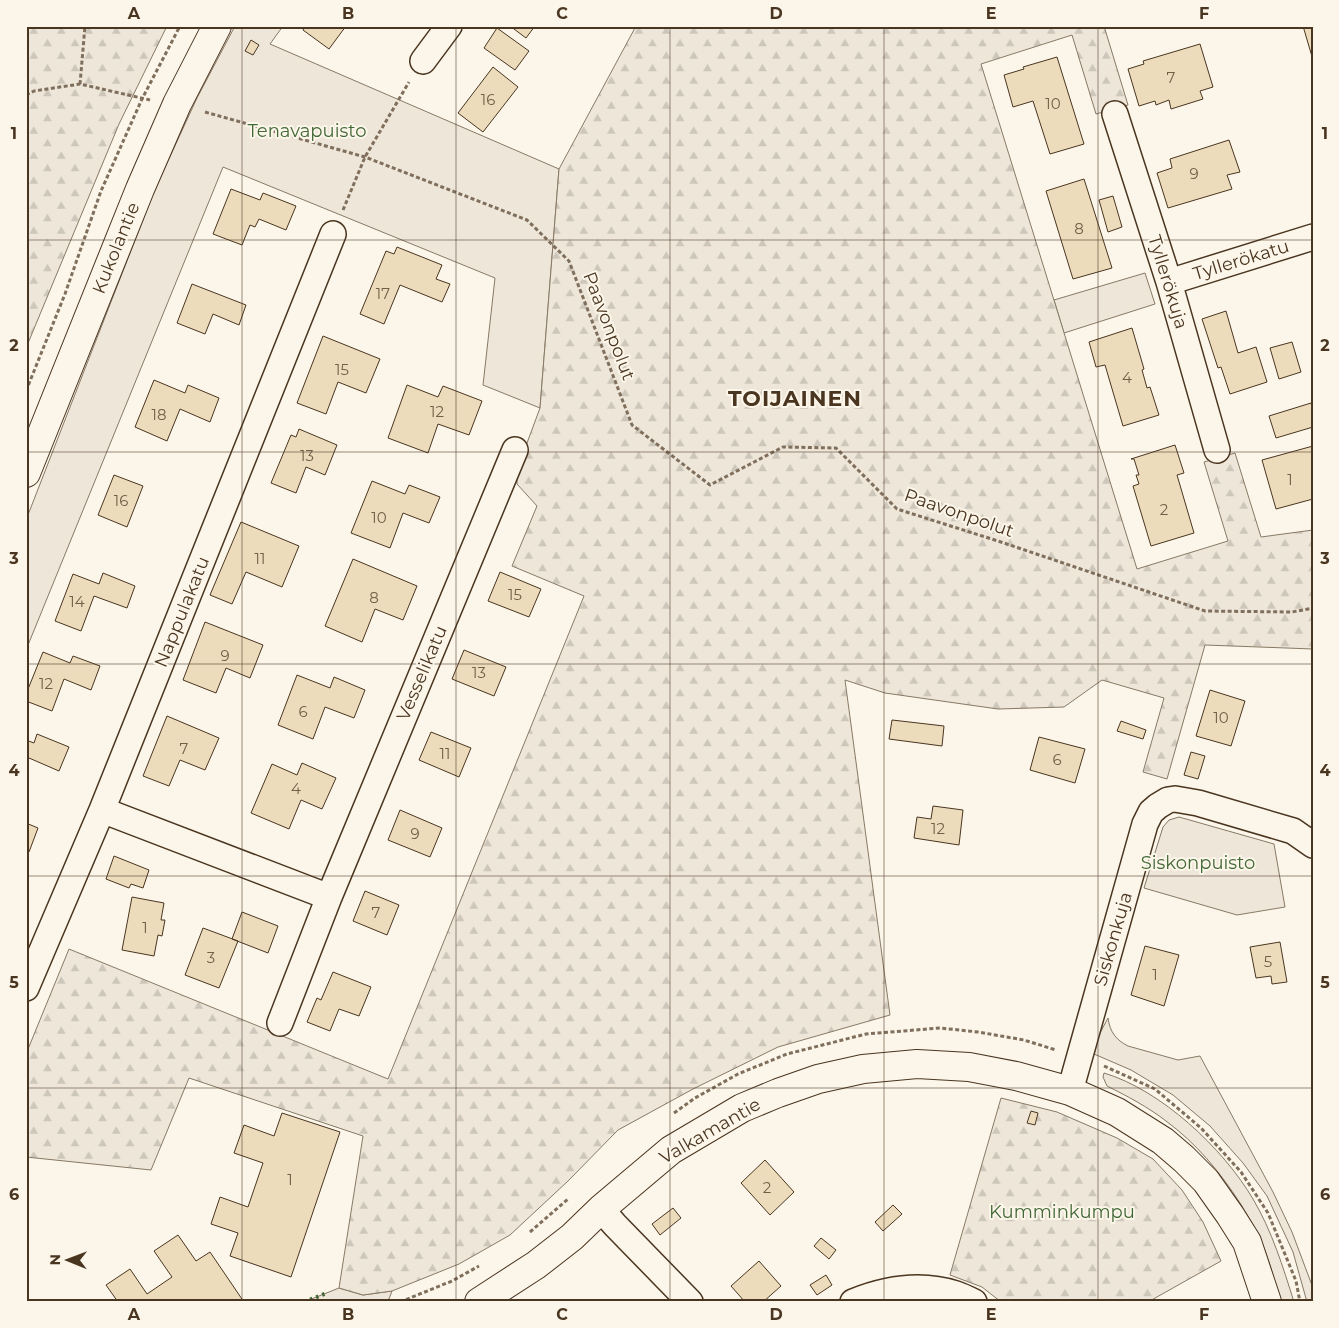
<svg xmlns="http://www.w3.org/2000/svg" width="1339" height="1328" viewBox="0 0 1339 1328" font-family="Montserrat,sans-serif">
	<defs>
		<pattern id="forest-firs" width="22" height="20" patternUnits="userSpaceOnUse" patternTransform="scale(1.25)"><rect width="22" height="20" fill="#ede6d9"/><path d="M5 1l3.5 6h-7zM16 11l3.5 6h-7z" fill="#cdc6ba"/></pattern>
	</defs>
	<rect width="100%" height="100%" fill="#fbf6e9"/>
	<path fill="#ede6d9" stroke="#887966" d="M235 26H283L270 44 559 169 540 408 483 385 495 278 223 167 26 650V520L155 189 197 98Z
		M1145 273 1155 304 1064 333 1054 300Z
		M1179 817 1274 844 1285 907 1237 915 1144 888 1163 827 1169 820Z
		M1108 1018C1110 1032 1116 1040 1128 1046L1178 1060 1200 1056 1273 1192 1292 1232 1313 1288V1302H1307L1293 1252 1267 1196 1243 1163 1210 1126 1173 1095 1131 1070 1094 1054 1091 1050Z
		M1104 1073C1161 1090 1223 1148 1253 1199 1272 1231 1283 1267 1294 1302H1280C1275 1282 1270 1262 1262 1243 1256 1229 1248 1216 1240 1203 1220 1172 1196 1143 1166 1121 1148 1107 1127 1096 1107 1086L1103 1077Z
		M339 1288 363 1295 392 1291 389 1299 381 1302H304Z"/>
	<path fill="url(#forest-firs)" stroke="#887966" d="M26 26H167L119 124 26 348Z
		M636 26H1104L1128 105 1096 114 1072 35 981 64 1137 569 1228 541 1204 462 1235 453 1261 537 1313 530V649L1205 645 1167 779 1143 772 1164 698 1102 680 1064 707 998 709 885 693 845 680 890 1015 778 1047 693 1089 618 1130 568 1181 510 1235 459 1264 392 1291 363 1295 339 1288 363 1136 189 1078 151 1170 26 1157V1054L69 949 388 1079 584 596 512 566 537 506 517 484V470L540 408 559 169Z
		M1001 1098 1057 1112 1117 1138 1153 1159 1182 1190 1203 1222 1221 1261 1148 1302H1001L982 1287 950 1275Z"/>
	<path fill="#ecdcbc" stroke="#4a3520" d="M305 26H346L329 49 303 30Z
		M510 26H535L526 38Z
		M1303 26H1313V60Z
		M497 28 529 51 515 70 484 48Z
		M251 40 259 45 253 55 245 51Z
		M1200 44 1213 87 1200 91 1203 99 1171 109 1169 100 1156 105 1155 101 1139 106 1128 69 1144 64 1143 61Z
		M1057 57 1084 144 1050 154 1033 101 1013 107 1004 75 1024 69 1023 67Z
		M493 67 518 87 483 132 458 113Z
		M1229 140 1240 172 1227 175 1232 189 1168 208 1157 173 1172 168 1170 159Z
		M1084 179 1112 268 1073 279 1046 191Z
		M231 189 260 200 263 193 296 206 286 230 259 219 255 227 250 225 242 245 213 234Z
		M1113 196 1122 227 1108 232 1099 200Z
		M397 247 442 265 436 279 450 284 442 302 400 285 384 324 360 314 386 251 394 254Z
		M192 284 246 305 239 325 213 314 205 334 177 323Z
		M1226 311 1238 353 1256 347 1267 382 1230 394 1221 367 1218 368 1202 319Z
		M1132 328 1144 369 1142 370 1147 388 1150 387 1159 415 1123 426 1105 365 1096 367 1089 342Z
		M323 336 380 359 366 393 338 382 326 414 297 403Z
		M1292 342 1301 372 1279 379 1270 348Z
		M154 380 185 393 188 385 219 398 210 422 180 409 167 441 135 427Z
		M407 385 438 397 443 386 482 401 469 435 438 424 428 453 388 438Z
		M1311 403 1313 410V427L1276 438 1269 416Z
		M299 429 337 445 325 475 306 467 296 493 271 483 291 435 296 437Z
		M1175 445 1184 473 1177 475 1194 533 1151 546 1133 486 1139 484 1136 475H1139L1134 459H1131Z
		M1313 446V499L1276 509 1262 460Z
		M114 475 143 486 127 527 98 515Z
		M372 481 405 494 409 485 440 497 429 523 403 513 390 548 351 533Z
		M241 522 299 546 282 587 246 572 232 604 210 595Z
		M353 559 417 586 403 620 375 609 362 642 325 626Z
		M500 572 541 589 529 617 488 601Z
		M103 573 135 586 127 608 94 596 81 631 55 621 73 574 99 584Z
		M205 622 263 645 250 678 226 668 216 693 183 680Z
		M464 650 506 667 494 696 452 679Z
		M43 652 70 663 73 656 100 666 91 690 64 679 52 711 26 701V694Z
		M297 675 330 688 334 677 365 690 354 718 325 707 313 739 278 725Z
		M1210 690 1245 701 1231 746 1196 736Z
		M167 716 219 738 205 770 180 760 169 786 143 776Z
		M892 720 944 726 942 746 889 739Z
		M1121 721 1146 730 1143 739 1117 731Z
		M431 732 471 748 459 777 419 760Z
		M37 734 69 747 59 771 29 758 26 765V740L34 743Z
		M1039 737 1085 749 1075 783 1030 770Z
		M1191 752 1205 756 1198 779 1184 775Z
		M302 763 336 778 322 809 301 800 289 829 251 813 272 764 297 775Z
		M933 806 963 810 959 845 914 838 917 817 931 819Z
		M400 810 442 828 430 857 388 840Z
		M26 823 38 828 29 852 26 851Z
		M114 856 149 870 143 888 131 884 129 888 106 879Z
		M365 891 399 905 387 935 353 921Z
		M132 897 164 903 161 920H165L162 936 158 935 154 956 122 950Z
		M242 912 278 926 268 953 232 939Z
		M203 928 238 941 219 988 185 975Z
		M1280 942 1287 982 1272 984 1271 976 1256 978 1250 947Z
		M1145 946 1179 955 1164 1006 1131 995Z
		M333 972 371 987 359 1016 339 1009 330 1031 307 1022 317 998 321 1000Z
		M1031 1111 1038 1113 1035 1125 1027 1123Z
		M282 1113 340 1132 291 1277 230 1256 238 1233 211 1224 220 1197 248 1207 263 1163 234 1153 244 1125 274 1136Z
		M765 1160 794 1192 770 1215 741 1183Z
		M893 1205 902 1214 883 1231 875 1222Z
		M673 1208 681 1218 660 1235 652 1224Z
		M178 1235 196 1261 210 1252 244 1302H118L106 1285 130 1269 147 1294 172 1277 154 1251Z
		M821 1238 836 1250 829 1259 814 1246Z
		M759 1261 781 1286 763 1302H745L731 1286Z
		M826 1275 832 1285 817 1295 810 1285Z"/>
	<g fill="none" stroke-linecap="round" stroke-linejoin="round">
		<g stroke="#4a3520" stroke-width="28">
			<path id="minor" d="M423 61 449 26
				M1115 114 1169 282 1217 450
				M1169 282 1313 237
				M102 810 329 897 515 450
				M26 988 102 810 333 234
				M280 1023 329 897
				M1070 1091 1145 824 1151 812 1158 806 1168 800 1175 799 1198 803 1293 831 1313 845
				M601 1209 615 1225 690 1302
				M853 1302C885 1289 922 1283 956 1294 962 1296 968 1299 974 1302"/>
		</g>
		<g stroke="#4a3520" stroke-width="30">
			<path id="tertiary" d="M26 473 140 189 177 104 217 26
				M479 1302 536 1265 572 1237 601 1209 671 1150 742 1108 778 1093 818 1079 863 1069 917 1064 969 1067 1016 1076 1070 1091 1117 1112 1163 1141 1184 1159 1206 1181 1230 1215 1247 1242 1267 1302"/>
		</g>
		<path stroke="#7f6f5c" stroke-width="3" stroke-dasharray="4 2.5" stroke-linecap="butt" d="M80 84 85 26
			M26 95 34 91 80 84 150 100
			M205 112 365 157 527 220 569 261 632 425 710 485 783 447 836 448 897 509 998 541 1205 611 1292 612 1313 608
			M343 210 365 157 409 82
			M26 391 65 294 101 191 142 99 180 26
			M1104 1066 1155 1089 1201 1128 1241 1172 1268 1213 1296 1281 1300 1302
			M674 1113 695 1098 738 1074 787 1054 866 1034 940 1028 978 1032 1024 1040 1056 1050
			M530 1232 568 1199
			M400 1302 452 1281 479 1266"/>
		<use href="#minor" stroke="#fbf6e9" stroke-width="25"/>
		<use href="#tertiary" stroke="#fbf6e9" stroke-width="28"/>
		<path stroke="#436837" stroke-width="4" stroke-dasharray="2.5 4" stroke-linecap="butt" d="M304 1302 327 1293"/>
	</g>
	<path fill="none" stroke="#4a3520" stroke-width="1" stroke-opacity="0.55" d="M242 26V1302M456 26V1302M670 26V1302M884 26V1302M1098 26V1302M26 240H1313M26 452H1313M26 664H1313M26 876H1313M26 1088H1313"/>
	<g text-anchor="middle" stroke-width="4" stroke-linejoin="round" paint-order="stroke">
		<g font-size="15" fill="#725f47">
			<text x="1171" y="83">7</text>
			<text x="488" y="105">16</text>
			<text x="1053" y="109">10</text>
			<text x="1194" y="179">9</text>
			<text x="1079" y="234">8</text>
			<text x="383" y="299">17</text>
			<text x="342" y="375">15</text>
			<text x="1127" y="383">4</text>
			<text x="437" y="417">12</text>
			<text x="159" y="420">18</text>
			<text x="307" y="461">13</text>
			<text x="1290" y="485">1</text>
			<text x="121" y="506">16</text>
			<text x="1164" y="515">2</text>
			<text x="379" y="523">10</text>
			<text x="260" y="564">11</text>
			<text x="515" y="600">15</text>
			<text x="374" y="603">8</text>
			<text x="77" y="607">14</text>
			<text x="225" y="661">9</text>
			<text x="479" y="678">13</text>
			<text x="46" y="689">12</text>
			<text x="303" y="717">6</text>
			<text x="1221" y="723">10</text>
			<text x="184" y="754">7</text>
			<text x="445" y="759">11</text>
			<text x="1057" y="765">6</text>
			<text x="296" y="794">4</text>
			<text x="938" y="834">12</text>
			<text x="415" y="839">9</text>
			<text x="376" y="918">7</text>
			<text x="145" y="933">1</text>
			<text x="211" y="963">3</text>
			<text x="1268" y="967">5</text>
			<text x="1155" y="980">1</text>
			<text x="290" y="1185">1</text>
			<text x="767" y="1193">2</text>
		</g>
		<g font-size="18" fill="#436837" stroke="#fbf6e9">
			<text x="307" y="137">Tenavapuisto</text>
			<text x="1198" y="869">Siskonpuisto</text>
			<text x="1062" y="1218">Kumminkumpu</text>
		</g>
		<g font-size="18" fill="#4a3520" stroke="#fbf6e9">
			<text transform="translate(116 248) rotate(-68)" y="6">Kukolantie</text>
			<text transform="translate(1241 260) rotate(-17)" y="6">Tyllerökatu</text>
			<text transform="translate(1168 282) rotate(73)" y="6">Tyllerökuja</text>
			<text transform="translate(609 326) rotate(69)" y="6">Paavonpolut</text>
			<text transform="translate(959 513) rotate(19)" y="6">Paavonpolut</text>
			<text transform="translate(182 612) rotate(-68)" y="6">Nappulakatu</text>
			<text transform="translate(422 673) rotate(-67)" y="6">Vesselikatu</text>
			<text transform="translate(1113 939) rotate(-74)" y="6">Siskonkuja</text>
			<text transform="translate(710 1131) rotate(-30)" y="6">Valkamantie</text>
		</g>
		<g font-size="22" font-weight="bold" letter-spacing="1" fill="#4a3520" stroke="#fbf6e9">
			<text x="795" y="406">TOIJAINEN</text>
		</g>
	</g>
	<rect width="1339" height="1328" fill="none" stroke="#fbf6e9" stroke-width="55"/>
	<g transform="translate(68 1260) rotate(271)" stroke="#fbf6e9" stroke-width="4" paint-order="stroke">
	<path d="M0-4L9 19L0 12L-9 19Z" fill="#4a3520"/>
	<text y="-8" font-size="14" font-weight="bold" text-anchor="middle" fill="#4a3520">N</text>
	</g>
	<rect x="28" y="28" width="1284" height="1272" fill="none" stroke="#4a3520" stroke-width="2"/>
	<g font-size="16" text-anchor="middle" font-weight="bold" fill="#4a3520">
		<text x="134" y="19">A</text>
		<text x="348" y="19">B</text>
		<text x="562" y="19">C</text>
		<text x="776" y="19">D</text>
		<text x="991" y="19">E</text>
		<text x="1204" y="19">F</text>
		<text x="14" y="139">1</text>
		<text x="1325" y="139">1</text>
		<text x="14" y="351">2</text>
		<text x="1325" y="351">2</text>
		<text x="14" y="564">3</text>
		<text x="1325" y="564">3</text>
		<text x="14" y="776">4</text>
		<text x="1325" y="776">4</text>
		<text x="14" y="988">5</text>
		<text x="1325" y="988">5</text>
		<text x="14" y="1200">6</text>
		<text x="1325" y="1200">6</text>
		<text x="134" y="1320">A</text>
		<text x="348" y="1320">B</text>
		<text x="562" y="1320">C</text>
		<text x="776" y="1320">D</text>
		<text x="991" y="1320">E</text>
		<text x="1204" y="1320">F</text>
	</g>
</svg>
